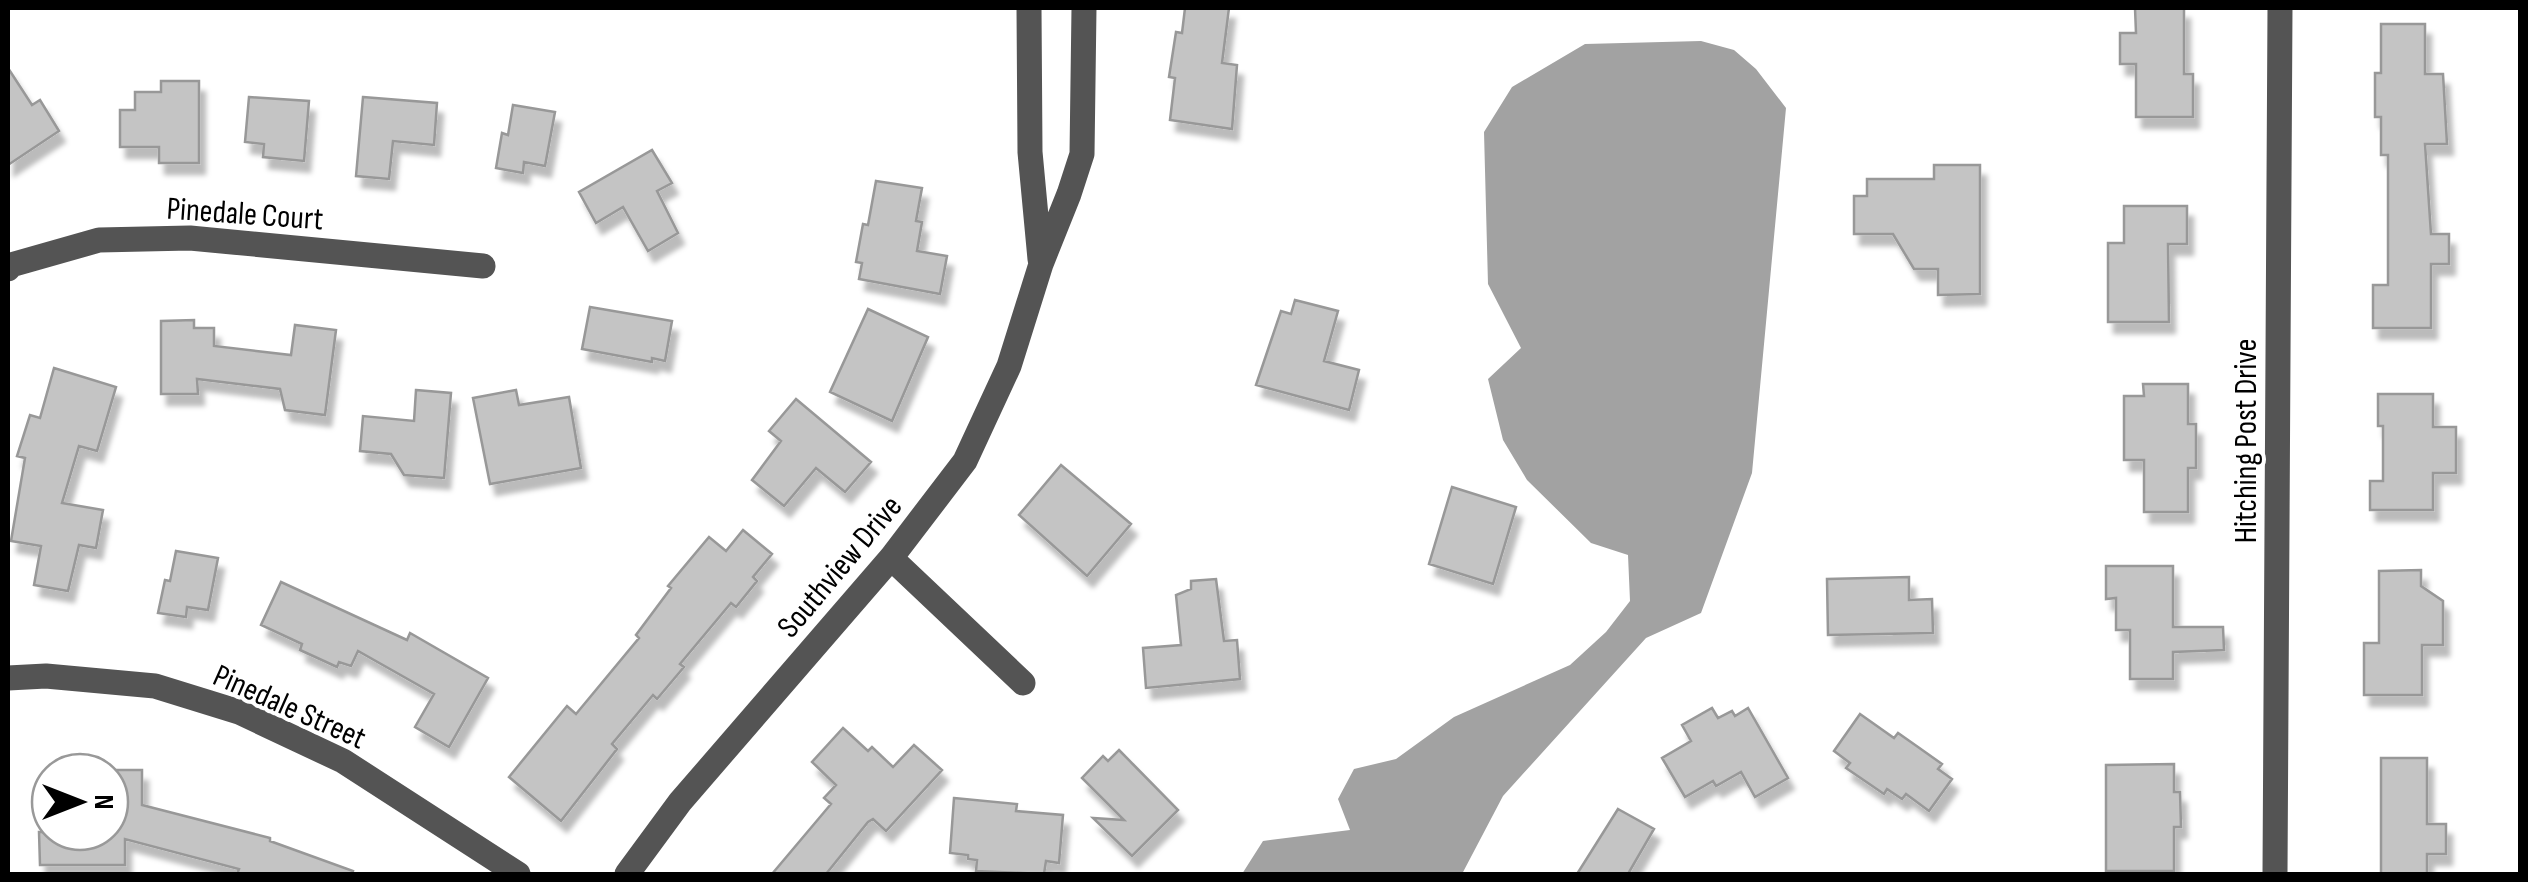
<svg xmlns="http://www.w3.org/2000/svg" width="2528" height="882" viewBox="0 0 2528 882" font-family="'Sofia Sans Condensed',sans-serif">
	<defs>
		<filter id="shadow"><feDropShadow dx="6" dy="11" stdDeviation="2.5" flood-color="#0004"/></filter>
	</defs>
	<rect width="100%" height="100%" fill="#fff"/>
	<path fill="#a2a2a2" d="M1701 41 1734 50 1756 69 1786 108 1752 473 1701 613 1646 638 1503 796 1462 874H1242L1263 841 1350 830 1338 799 1354 769 1396 759 1454 717 1570 665 1606 632 1630 601 1628 555 1591 543 1527 480 1503 440 1488 379 1521 348 1488 284 1484 132 1512 87 1585 44Z"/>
	<path fill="#c4c4c4" stroke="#989898" stroke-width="2.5" filter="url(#shadow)" d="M1185 8H1229L1222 63 1237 65 1232 129 1170 120 1175 78 1169 77 1176 32 1182 33Z
		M2135 8H2184V74H2193V117H2136V64H2120V33H2136Z
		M2381 24H2425V74H2443L2447 144H2425L2431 234H2449V264H2431V328H2373V285H2388V155H2381V117H2375V73H2381Z
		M8 68 32 105 40 100 59 131 8 165Z
		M161 81H199V163H159V147H120V110H135V92H161Z
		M249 97 309 101 304 161 263 157 264 144 245 142Z
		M363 97 437 103 434 145 393 141 389 179 356 176Z
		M513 105 555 112 545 166 524 162 523 173 496 168 502 133 508 135Z
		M652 150 672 183 657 191 678 233 648 251 623 207 596 223 579 192Z
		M1934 165H1980V294L1938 295V269H1914L1893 234H1854V196H1867V179H1934Z
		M876 181 922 188 916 221 922 222 917 251 947 256 940 294 859 279 862 263 856 262 863 224 868 225Z
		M2124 206H2187V244H2168L2169 322H2108V243H2124Z
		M1295 300 1338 311 1324 361 1359 370 1349 410 1256 385 1281 311 1291 314Z
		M590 307 672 321 665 361 652 358V362L582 349Z
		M868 309 928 337 892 421 830 392Z
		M194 320V328H214V346L291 355 295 325 336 330 325 415 285 410 280 389 197 379 198 394H161V321Z
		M54 368 116 387 97 451 79 446 62 503 103 510 96 548 79 545 68 591 34 585 41 546 11 541 25 458 17 456 30 415 40 418Z
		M2143 384H2188V424H2196V468H2188V512H2144V460H2124V396H2144Z
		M416 390 451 393 444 478 404 475 391 454 360 451 363 416 414 421Z
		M516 390 519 405 569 397 581 468 490 484 473 398Z
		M2378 394H2433V427H2456V473H2433V510H2370V481H2383V426H2378Z
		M796 399 871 462 845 492 816 468 784 506 752 480 781 441 769 431Z
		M1061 465 1131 524 1087 576 1019 515Z
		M1452 487 1516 507 1493 584 1429 564Z
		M743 530 772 554 753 577 757 581 736 607 731 603 680 664 684 667 657 699 653 695 612 744 617 749 561 821 509 777 567 706 576 714 639 638 636 635 671 588 668 586 709 537 726 551Z
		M176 551 218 558 208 610 187 607 186 617 158 613 165 580 170 581Z
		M2106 566H2173V627H2223L2224 650 2173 652V679H2130V630H2116V598L2106 599Z
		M2421 570V586L2443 601V645H2422V695H2364V643H2379V571Z
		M1909 577V600L1932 599 1933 633 1828 635 1827 579Z
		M1216 579 1224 641 1237 640 1240 679 1146 688 1143 648 1181 645 1176 595 1191 589V581Z
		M281 582 407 640 410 633 488 678 449 747 415 727 434 694 358 651 351 666 339 662 337 667 300 650 302 644 261 625Z
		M1712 708 1718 718 1732 711 1735 716 1748 708 1788 778 1755 797 1741 772 1716 786 1713 781 1685 797 1662 758 1691 741 1682 725Z
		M1860 714 1894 738 1898 733 1918 747 1942 764 1938 769 1952 779 1929 811 1906 794 1902 799 1887 789 1884 794 1846 768 1850 763 1834 751Z
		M843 728 868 751 872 747 893 767 914 745 942 770 886 831 873 819 868 822 826 874H772L831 804 824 798 836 785 812 762Z
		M1119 750 1178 810 1132 856 1093 818 1124 820 1082 778 1103 756 1108 761Z
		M2381 758H2427V824H2446V854H2427V874H2381Z
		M2174 764V792H2180L2181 827H2174V871H2106V765Z
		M110 770H142V805L270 838V841L353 871 352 874H237L239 869 125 839V865H40L39 832H110Z
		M954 798 1017 804 1016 811 1063 815 1059 863 1046 861 1044 874 976 871 977 860 968 859V855L950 853Z
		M1618 809 1654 829 1628 874H1577Z"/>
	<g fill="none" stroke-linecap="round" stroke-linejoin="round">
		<path stroke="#545454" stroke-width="25" d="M1029 8 1030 152 1040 259
			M8 269 11 265 99 240 190 238 483 266
			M891 558 1023 683
			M8 678 46 676 155 686 239 712 343 761 518 874
			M627 874 680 802 891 558 965 461 1009 366 1041 264 1069 194 1082 154 1084 8
			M2275 874 2280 8"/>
	</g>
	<g text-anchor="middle" stroke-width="8" stroke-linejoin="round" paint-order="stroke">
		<g font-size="32" fill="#000" stroke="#fff">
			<text transform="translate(245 213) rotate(4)" y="11">Pinedale Court</text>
			<text transform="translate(2245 441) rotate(-90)" y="11">Hitching Post Drive</text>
			<text transform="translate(839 566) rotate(-50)" y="11">Southview Drive</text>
			<text transform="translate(290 706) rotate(24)" y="11">Pinedale Street</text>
		</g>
	</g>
	<rect width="2528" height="882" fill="none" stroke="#000000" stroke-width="20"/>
	<g transform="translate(80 802) rotate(90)"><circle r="48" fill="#ffffff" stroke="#999999" stroke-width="2.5"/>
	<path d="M0-8L18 38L0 25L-18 38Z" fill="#000000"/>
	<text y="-15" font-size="28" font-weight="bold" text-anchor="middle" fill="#000000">N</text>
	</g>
</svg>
